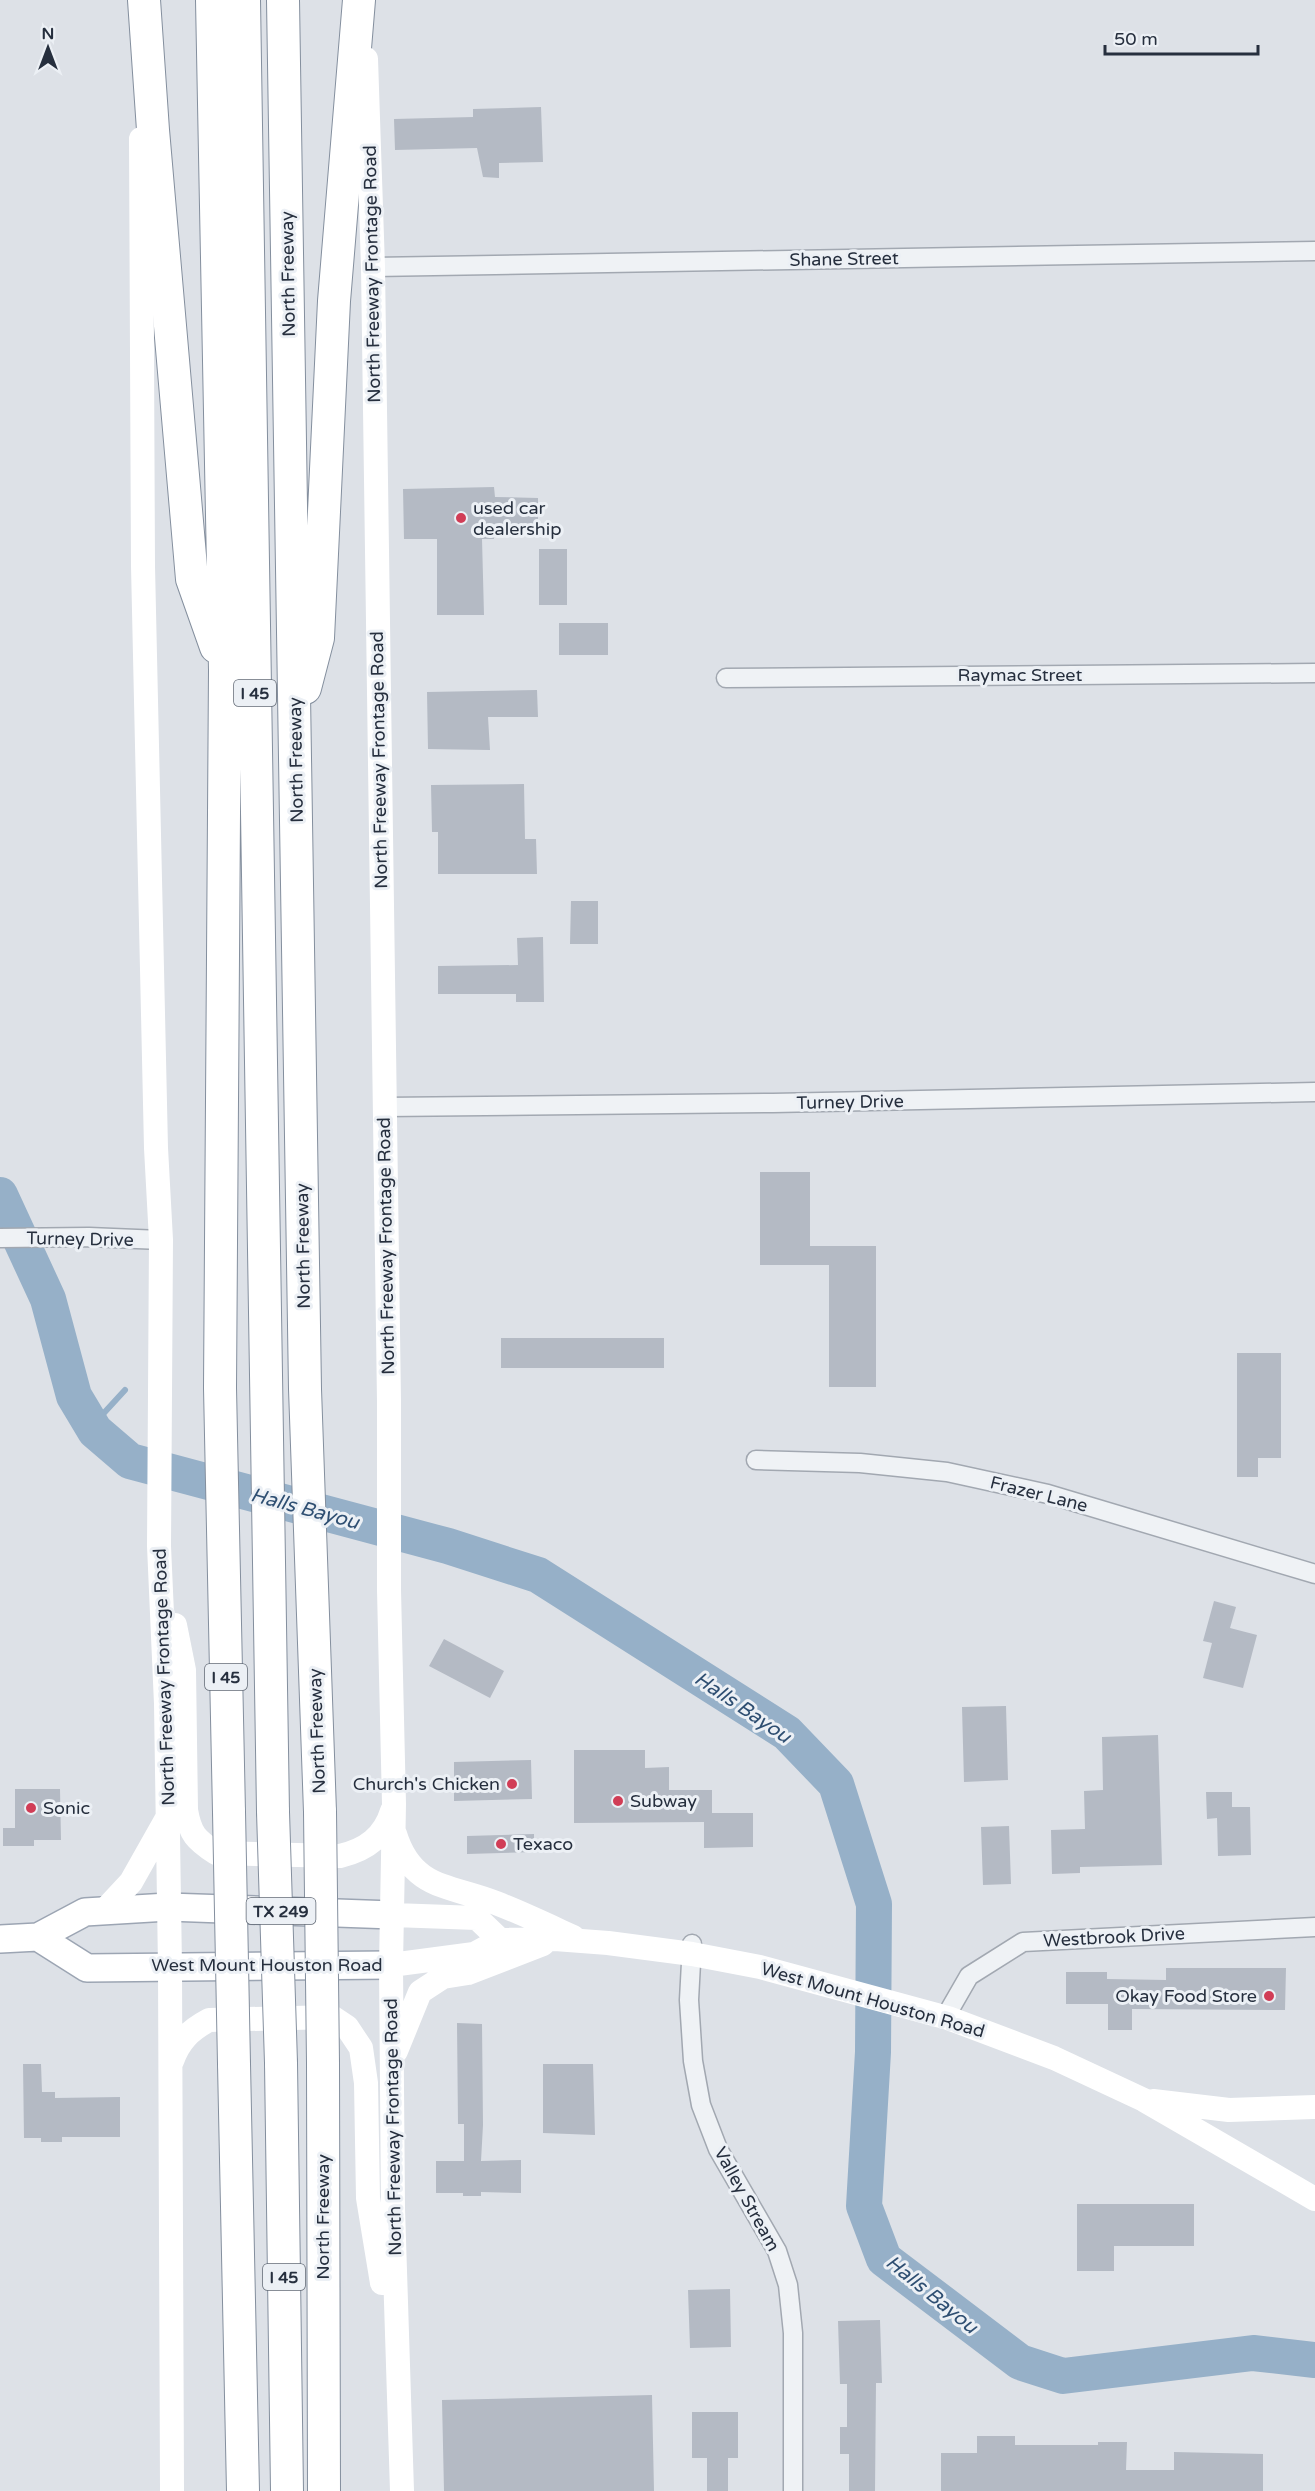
<svg xmlns="http://www.w3.org/2000/svg" width="1315" height="2491" viewBox="0 0 1315 2491" font-family="'Varela Round',sans-serif">
	<rect width="100%" height="100%" fill="#dde1e7"/>
	<g fill="none" stroke-linecap="round" stroke-linejoin="round">
		<path stroke="#96b0c8" stroke-width="6" d="M92 1426 125 1390"/>
		<path stroke="#96b0c8" stroke-width="36" d="M0 1195 48 1299 74 1396 95 1431 130 1461 448 1546 538 1575 787 1733 836 1784 874 1904 873 2052 864 2206 884 2259 1020 2362 1063 2376 1253 2353 1315 2360"/>
	</g>
	<path fill="#b4bac4" d="M541 107 543 162 499 163V178L483 177 477 148 395 150 394 119 473 117V109Z
		M494 487 495 497 538 498V529L493 530 494 539H482L484 615H437V539H404L403 489Z
		M539 549H567V605H539Z
		M559 623H608V655H559Z
		M537 690 538 717H488L490 750 428 749 427 692Z
		M524 784 525 839H536L537 874H438V832H432L431 785Z
		M571 901H598V944H570Z
		M543 937 544 1002H516V994H438V966L518 965 517 938Z
		M760 1172H810V1246H876V1387H829V1265H760Z
		M501 1338H664V1368H501Z
		M1237 1353H1281V1458H1258V1477H1237Z
		M1214 1601 1236 1607 1230 1628 1257 1635 1243 1688 1203 1678 1212 1643 1203 1641Z
		M444 1639 504 1671 490 1698 429 1666Z
		M1006 1706 1008 1780 964 1782 962 1707Z
		M1158 1735 1162 1865 1080 1867V1873L1052 1874 1051 1830 1085 1829 1084 1791 1103 1790 1102 1737Z
		M574 1750H645V1768L669 1767V1790H712V1813H753V1847L704 1848V1822L574 1823Z
		M531 1760 532 1799 454 1801V1762Z
		M15 1789H60L61 1840H34V1846H3V1828H15Z
		M1206 1792H1232V1807H1250L1251 1855 1218 1856 1217 1818 1207 1819Z
		M1009 1826 1011 1884 983 1885 981 1827Z
		M534 1834V1852L467 1854V1836Z
		M1166 1968H1286L1285 2010 1132 2009V2030H1108V2004H1066V1972H1107V1979L1166 1980Z
		M457 2023 482 2024 483 2125 481 2161 521 2160V2193L481 2192V2196H463V2193H436V2161H464V2124H458Z
		M23 2064H41L42 2092H55V2098L120 2097V2137H62V2142H41V2138H24Z
		M543 2064H593L595 2135 543 2133Z
		M1077 2204H1194V2246H1114V2271H1077Z
		M730 2289 731 2347 690 2348 688 2290Z
		M880 2320 882 2383H876L875 2491H849V2454H840V2427H847V2384H840L838 2321Z
		M652 2395 654 2491H444L442 2400Z
		M692 2412H738V2458H728V2491H707V2458H692Z
		M977 2436H1015V2445H1098V2442H1127L1126 2470H1174V2452L1263 2454V2491H941V2453H977Z"/>
	<g fill="none" stroke-linecap="round" stroke-linejoin="round">
		<g stroke="#a2a8b1" stroke-width="21">
			<path id="street" d="M373 267 1315 251
				M726 678 1315 673
				M384 1107 773 1103 1315 1092
				M0 1238 89 1237 161 1240
				M756 1460 860 1463 947 1472 1048 1494 1315 1574
				M692 1944 689 2000 693 2061 701 2105 718 2149 777 2251 788 2285 793 2333V2491
				M948 2018 950 2009 969 1976 1023 1942 1315 1927"/>
		</g>
		<g stroke="#9ca5b3" stroke-width="30">
			<path id="primary" d="M38 1937 87 1968 391 1965
				M0 1939 38 1937 85 1912 168 1907 393 1915"/>
		</g>
		<g stroke="#848f9e" stroke-width="34">
			<path id="highway" d="M144 0 153 130 192 579 216 647
				M212 0 225 670 220 1388 229 1812
				M244 0 273 1812
				M283 0 305 1389 320 1812
				M305 688 318 638 334 301 359 0
				M281 2063 287 2491
				M323 2063 324 2491
				M234 2064 243 2491"/>
		</g>
		<use href="#street" stroke="#eff2f5" stroke-width="18"/>
		<path stroke="#fff" stroke-width="24" d="M366 59 373 267 389 1402V1590L394 1804 391 1965 393 2208 402 2491
			M141 139 143 566 156 1148 161 1240 159 1546 166 1704 170 1967 172 2491
			M175 1625 184 1670 186 1810C190 1834 196 1840 216 1853L340 1856C366 1850 384 1837 392 1811
			M395 1834C412 1890 451 1885 496 1903 522 1913 547 1925 573 1937
			M104 1911 131 1882 166 1820
			M393 1915 477 1918 500 1940
			M391 1965 474 1954 500 1940 555 1939 608 1943 692 1954 760 1967 948 2018 1054 2058 1144 2100 1315 2199
			M396 2051 420 1992 443 1977 468 1973 543 1944
			M172 2061C179 2041 190 2030 209 2020L332 2017 347 2027 361 2048 366 2083 368 2198 382 2283
			M1153 2101 1229 2110 1315 2107"/>
		<use href="#primary" stroke="#fff" stroke-width="27"/>
		<use href="#highway" stroke="#fff" stroke-width="32"/>
		<g stroke="#848f9e" stroke-width="34" stroke-linecap="butt">
			<path id="highway-bridge" d="M229 1812 234 2064
				M273 1812 281 2063
				M320 1812 323 2063"/>
		</g>
		<use href="#highway-bridge" stroke="#fff" stroke-width="32"/>
	</g>
	<g fill="#d13d56" stroke="#ecf0f5" stroke-width="2">
		<circle cx="461" cy="518" r="6"/>
		<circle cx="512" cy="1784" r="6"/>
		<circle cx="618" cy="1801" r="6"/>
		<circle cx="31" cy="1808" r="6"/>
		<circle cx="501" cy="1844" r="6"/>
		<circle cx="1269" cy="1996" r="6"/>
	</g>
	<g text-anchor="middle" stroke-width="6" stroke-linejoin="round" paint-order="stroke">
		<g fill="#ecf0f5" stroke="#616975" stroke-width="1.5">
			<rect x="234" y="680" width="42" height="26" rx="4.5"/>
			<rect x="205" y="1664" width="42" height="26" rx="4.5"/>
			<rect x="246.5" y="1898" width="69" height="26" rx="4.5"/>
			<rect x="263" y="2264" width="42" height="26" rx="4.5"/>
		</g>
		<g font-size="16" font-weight="bold" fill="#262f3e">
			<text x="255" y="699">I 45</text>
			<text x="226" y="1683">I 45</text>
			<text x="281" y="1917">TX 249</text>
			<text x="284" y="2283">I 45</text>
		</g>
		<g font-size="18" fill="#262f3e" stroke="#ecf0f5">
			<text transform="translate(844 259) rotate(-1)" y="6">Shane Street</text>
			<text transform="translate(288 274) rotate(-91)" y="6">North Freeway</text>
			<text transform="translate(372 274) rotate(-91)" y="6">North Freeway Frontage Road</text>
			<text x="1020" y="681">Raymac Street</text>
			<text transform="translate(296 760) rotate(-91)" y="6">North Freeway</text>
			<text transform="translate(379 760) rotate(-91)" y="6">North Freeway Frontage Road</text>
			<text transform="translate(850 1102) rotate(-1)" y="6">Turney Drive</text>
			<text transform="translate(80 1239) rotate(1)" y="6">Turney Drive</text>
			<text transform="translate(303 1246) rotate(-91)" y="6">North Freeway</text>
			<text transform="translate(386 1246) rotate(-91)" y="6">North Freeway Frontage Road</text>
			<text transform="translate(1039 1494) rotate(14)" y="6">Frazer Lane</text>
			<text transform="translate(164 1677) rotate(-92)" y="6">North Freeway Frontage Road</text>
			<text transform="translate(317 1731) rotate(-92)" y="6">North Freeway</text>
			<text transform="translate(1114 1937) rotate(-3)" y="6">Westbrook Drive</text>
			<text x="267" y="1971">West Mount Houston Road</text>
			<text transform="translate(873 2000) rotate(16)" y="6">West Mount Houston Road</text>
			<text transform="translate(393 2127) rotate(-91)" y="6">North Freeway Frontage Road</text>
			<text transform="translate(747 2199) rotate(61)" y="6">Valley Stream</text>
			<text transform="translate(323 2217) rotate(-90)" y="6">North Freeway</text>
		</g>
		<g font-size="18" fill="#262f3e" stroke="#ecf0f5" text-anchor="start">
			<text x="473" y="514">used car<tspan x="473" dy="21">dealership</tspan></text>
			<text x="500" y="1790" text-anchor="end">Church's Chicken</text>
			<text x="630" y="1807">Subway</text>
			<text x="43" y="1814">Sonic</text>
			<text x="513" y="1850">Texaco</text>
			<text x="1257" y="2002" text-anchor="end">Okay Food Store</text>
		</g>
		<g font-size="20" font-style="italic" fill="#2f4f72" stroke="#ecf0f5">
			<text transform="translate(305 1508) rotate(15)" y="7">Halls Bayou</text>
			<text transform="translate(743 1707) rotate(34)" y="7">Halls Bayou</text>
			<text transform="translate(932 2294) rotate(39)" y="7">Halls Bayou</text>
		</g>
	</g>
	<g transform="translate(48 48)" stroke="#ecf0f5" stroke-width="4.5" paint-order="stroke">
	<path d="M0-4.5L10 22L0 15L-10 22Z" fill="#262f3e"/>
	<text y="-9" font-size="16" font-weight="bold" text-anchor="middle" fill="#262f3e">N</text>
	</g>
	<path d="M1105 45v9h153v-9" fill="none" stroke="#262f3e" stroke-width="3"/>
	<text x="1114" y="45" font-size="18" fill="#262f3e" stroke="#ecf0f5" stroke-width="4.5" paint-order="stroke">50 m</text>
</svg>
